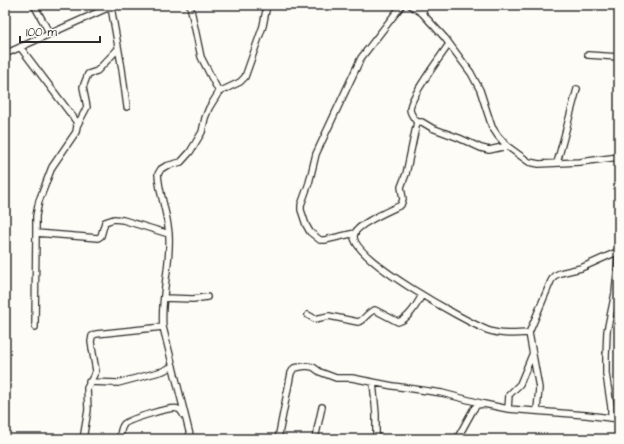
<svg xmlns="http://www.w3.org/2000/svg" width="624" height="444" viewBox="0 0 624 444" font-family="'Architects Daughter',sans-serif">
	<rect width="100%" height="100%" fill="#fdfcf7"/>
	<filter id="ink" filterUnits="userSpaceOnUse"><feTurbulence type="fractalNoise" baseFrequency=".025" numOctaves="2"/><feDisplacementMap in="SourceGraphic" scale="8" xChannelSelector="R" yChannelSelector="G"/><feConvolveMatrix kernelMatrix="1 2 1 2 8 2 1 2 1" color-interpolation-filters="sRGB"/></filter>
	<g filter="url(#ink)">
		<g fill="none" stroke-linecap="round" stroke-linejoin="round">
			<g stroke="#2b2b2b" stroke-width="8">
				<path id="minor" d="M34 5 50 34
					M190 5 201 57 219 92 209 108 205 118 202 132 190 152 181 162 166 166 161 169 158 174C159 194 168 214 169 235 171 266 160 297 163 327L191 439
					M410 5 422 13 445 38 471 73 480 90 492 127 498 136 507 146 529 162 539 164 580 162 619 157
					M111 7 122 69 127 107
					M422 13 426 5
					M20 47 76 121 77 126 76 132 52 167 39 201 36 216V233L35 327
					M5 54 114 5
					M588 55 619 57
					M219 92 240 82 245 77 263 26 267 5
					M417 122C414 118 410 114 410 109 410 97 441 56 449 44
					M77 126 87 107 83 87 88 74 97 71 117 50
					M507 146 489 150 481 148 459 138 432 128 422 122H417L406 174 401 187 403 199 401 205C391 210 354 225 354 236 353 260 465 321 487 330 501 335 515 334 529 333
					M557 163 577 89
					M36 233 98 238 101 236 105 222 114 219 123 220 169 234
					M355 233 325 240H320L310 232 306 225 301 210V205L309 183 316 154 361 58 402 5
					M164 298 193 299 207 297
					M308 315 315 319 329 316 358 322C365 320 368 311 375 310L398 322C409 319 417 304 422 295
					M89 382 118 383 163 371 173 366
					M373 382 376 414V439
					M508 409 509 395 520 384 532 355
					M537 410 539 388 529 333 551 281 554 276 560 273 581 268 619 251
					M611 417V407L606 374V357L607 331 615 293 619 251V218
					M83 439 88 410 87 388 96 371 91 342 92 336 96 334 163 327
					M120 439C120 434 121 428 124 424 130 419 172 406 178 409 181 410 183 414 184 416
					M278 439 291 373 294 368 306 366 313 367 320 372 336 378H352L393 386 442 393 484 404
					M315 439 322 407
					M457 439 473 410 477 405 484 404 508 409 586 415 619 419"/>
			</g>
			<use href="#minor" stroke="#fdfcf7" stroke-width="5.5"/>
		</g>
	</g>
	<rect width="624" height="444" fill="none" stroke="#fdfcf7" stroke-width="20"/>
	<rect x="10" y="10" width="604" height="424" fill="none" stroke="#2b2b2b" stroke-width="1.5" filter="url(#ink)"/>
	<path d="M20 36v6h80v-6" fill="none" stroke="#2b2b2b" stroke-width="2"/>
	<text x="26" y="36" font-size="12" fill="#2b2b2b" stroke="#fdfcf7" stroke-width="3" paint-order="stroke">100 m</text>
</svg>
